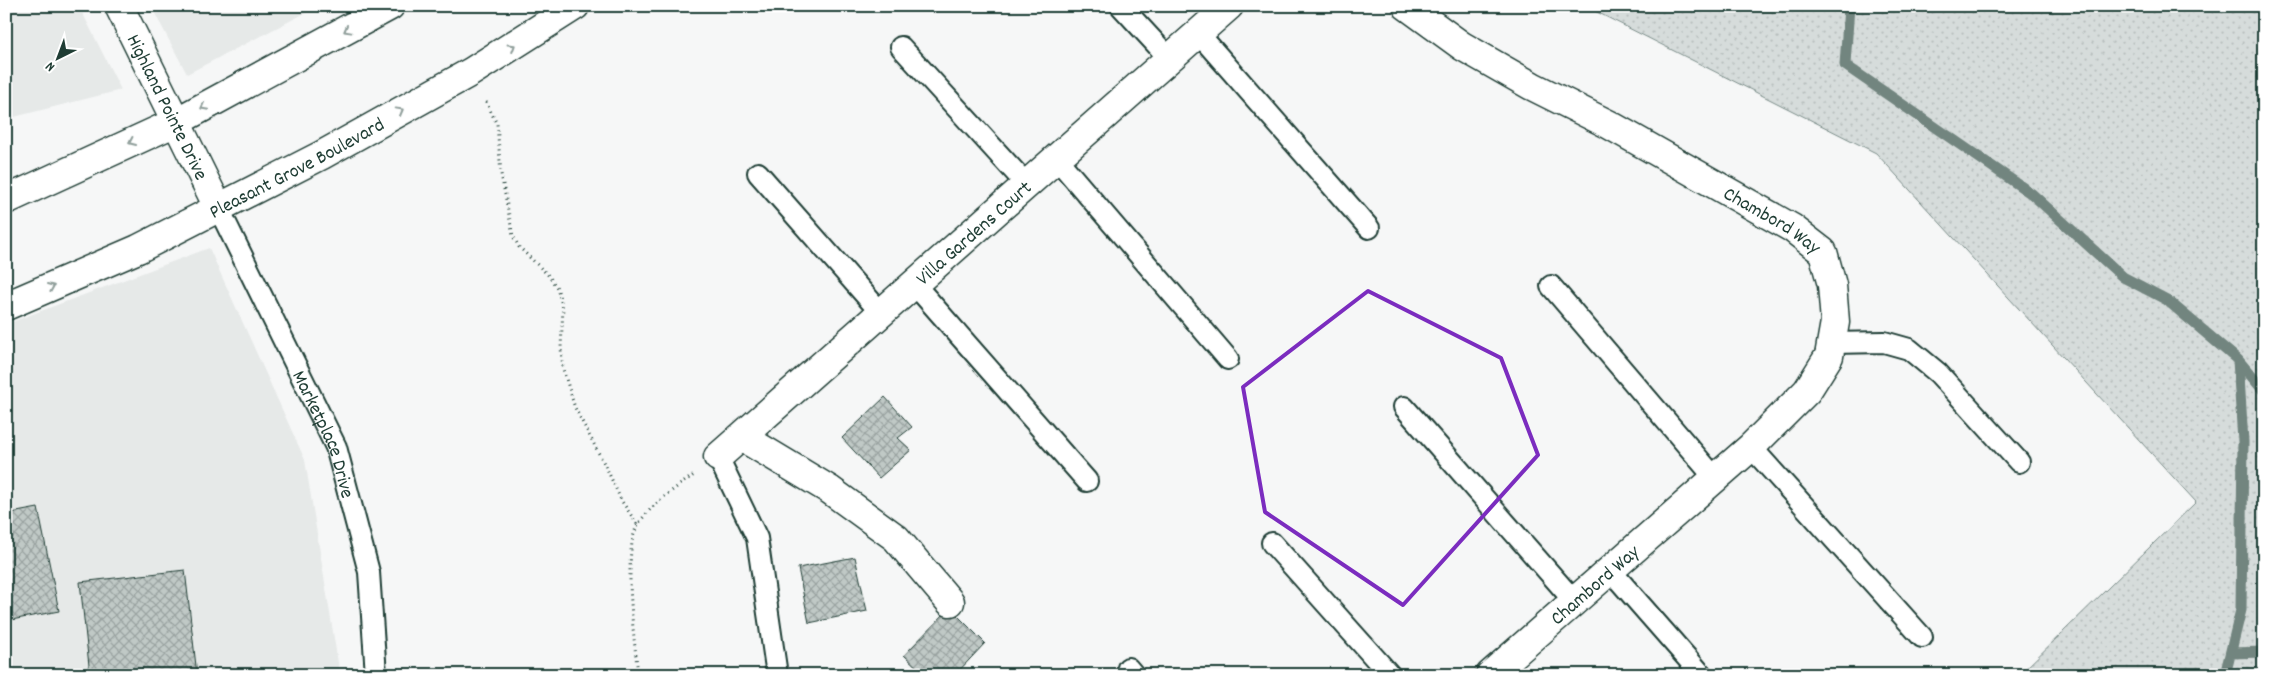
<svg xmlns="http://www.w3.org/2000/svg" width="2270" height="681" viewBox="0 0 2270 681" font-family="Dekko,sans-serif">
	<defs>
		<pattern id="grass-dots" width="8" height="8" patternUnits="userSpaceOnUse" patternTransform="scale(1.25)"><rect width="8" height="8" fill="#d6dcdb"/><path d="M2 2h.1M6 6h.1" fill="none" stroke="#b7bebd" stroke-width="1.8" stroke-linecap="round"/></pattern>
		<pattern id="building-cross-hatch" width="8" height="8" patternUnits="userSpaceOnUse" patternTransform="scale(1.25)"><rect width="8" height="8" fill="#c0c9c6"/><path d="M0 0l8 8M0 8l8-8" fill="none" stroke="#9ba4a2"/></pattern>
	</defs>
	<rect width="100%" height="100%" fill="#f6f7f7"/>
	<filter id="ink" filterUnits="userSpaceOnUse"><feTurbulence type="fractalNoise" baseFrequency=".02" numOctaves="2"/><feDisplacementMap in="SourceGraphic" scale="10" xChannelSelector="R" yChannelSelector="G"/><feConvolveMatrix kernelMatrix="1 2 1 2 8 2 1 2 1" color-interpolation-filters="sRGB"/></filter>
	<g filter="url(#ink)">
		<path fill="#e6e9e8" d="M6 6H79L121 90 6 119Z
			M151 6H319L187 74Z
			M209 248 305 460 340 675H6V324Z"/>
		<path fill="url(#grass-dots)" stroke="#7a8c88" d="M1585 6H2264V675H2019L2196 502 1876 153Z"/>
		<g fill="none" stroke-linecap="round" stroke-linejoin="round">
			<path stroke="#72857f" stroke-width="11" d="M1849 6 1845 65 2032 194 2123 277 2167 300 2238 360 2243 442 2241 610 2225 675
				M2238 360 2264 391
				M2231 653 2264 652"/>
		</g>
		<path fill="url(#building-cross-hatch)" stroke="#1f3d34" d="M885 397 912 427 898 438 911 450 879 478 842 438Z
			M38 508 59 611 6 621V514Z
			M855 557 867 611 809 623 798 568Z
			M185 570 197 675H90L80 582Z
			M950 608 985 643 955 675H925L904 655Z"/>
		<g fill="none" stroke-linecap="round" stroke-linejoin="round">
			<g stroke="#1f3d34" stroke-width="24">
				<g id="service">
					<path d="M1121 6 1169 58"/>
					<path d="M1198 33 1369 228"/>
					<path d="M901 47 1027 185"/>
					<path d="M1057 159 1228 359"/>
					<path d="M758 173 882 314"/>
					<path id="s1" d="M219 209 336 447 369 572 376 675"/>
					<path d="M915 285 1087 481"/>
					<path d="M1551 286 1715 478"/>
					<path d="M1832 343 1884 342 1909 349 1938 373 2019 462"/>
					<path d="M1404 407 1574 601"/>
					<path d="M1751 447 1922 637"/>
					<path d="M718 457 757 538 777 675"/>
					<path d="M1272 543 1390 675"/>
					<path d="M1610 570 1702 675"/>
					<path d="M1128 668 1134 675"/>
				</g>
			</g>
			<g stroke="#1f3d34" stroke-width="31">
				<g id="minor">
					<path id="s2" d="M119 6 219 209"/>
					<path id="s3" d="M1407 6 1462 46 1532 86 1608 124 1792 228 1823 252 1832 285 1835 322 1829 356 1807 391 1751 447 1490 675"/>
					<path d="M742 437 830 490 896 538 950 602"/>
					<path id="s4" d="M718 457 1229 6"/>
				</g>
			</g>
			<g stroke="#1f3d34" stroke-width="31">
				<g id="primary">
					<path d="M6 200 176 122 390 6"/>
					<path id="s5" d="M6 306 138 249 322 155 471 72 575 6"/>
				</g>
			</g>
			<path stroke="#1f3d34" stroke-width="3" stroke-dasharray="1 4" stroke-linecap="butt" d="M486 102 497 124 501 174 513 236 519 247 549 276 557 288 563 308 561 348 563 369 575 408 607 469 621 500 637 524
				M638 675C635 644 621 547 639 523 653 503 674 489 694 475"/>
			<use href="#service" stroke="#fff" stroke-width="20"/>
			<use href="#minor" stroke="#fff" stroke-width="28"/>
			<use href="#primary" stroke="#fff" stroke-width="28"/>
		</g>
		<defs><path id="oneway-chevron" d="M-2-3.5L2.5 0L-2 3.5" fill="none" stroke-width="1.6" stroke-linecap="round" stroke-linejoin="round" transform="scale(1.25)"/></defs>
		<g stroke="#8f9e9a">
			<use href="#oneway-chevron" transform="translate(347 30) rotate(151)"/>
			<use href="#oneway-chevron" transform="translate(512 47) rotate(-32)"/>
			<use href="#oneway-chevron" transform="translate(204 107) rotate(152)"/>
			<use href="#oneway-chevron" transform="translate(400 111) rotate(-29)"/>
			<use href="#oneway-chevron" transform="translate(132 142) rotate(155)"/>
			<use href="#oneway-chevron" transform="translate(51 287) rotate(-23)"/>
		</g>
	</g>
	<path fill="none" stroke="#7b2cbf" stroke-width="4" stroke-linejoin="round" d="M1368 291 1501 358 1538 455 1403 605 1265 512 1243 387Z"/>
	<g text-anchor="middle" stroke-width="4" stroke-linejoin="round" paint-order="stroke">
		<g font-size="20" fill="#1f3d34" stroke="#fff">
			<text dy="7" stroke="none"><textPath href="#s2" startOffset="112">Highland Pointe Drive</textPath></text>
			<text dy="7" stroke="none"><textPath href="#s5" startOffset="322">Pleasant Grove Boulevard</textPath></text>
			<text dy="7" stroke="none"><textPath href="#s3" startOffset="424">Chambord Way</textPath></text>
			<text dy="7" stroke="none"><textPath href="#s4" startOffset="340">Villa Gardens Court</textPath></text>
			<text dy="7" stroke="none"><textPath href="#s1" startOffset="249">Marketplace Drive</textPath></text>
			<text transform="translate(1594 584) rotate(-41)" y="7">Chambord Way</text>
		</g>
	</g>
	<rect width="2270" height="681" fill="none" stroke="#fff" stroke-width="25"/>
	<rect x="12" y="12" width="2245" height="656" fill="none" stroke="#1f3d34" stroke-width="2" filter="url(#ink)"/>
	<g transform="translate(58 58) rotate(222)" stroke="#ffffff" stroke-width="4" paint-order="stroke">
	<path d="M0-4L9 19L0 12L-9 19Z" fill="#1f3d34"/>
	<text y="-8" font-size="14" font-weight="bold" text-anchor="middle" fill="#1f3d34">N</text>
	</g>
</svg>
